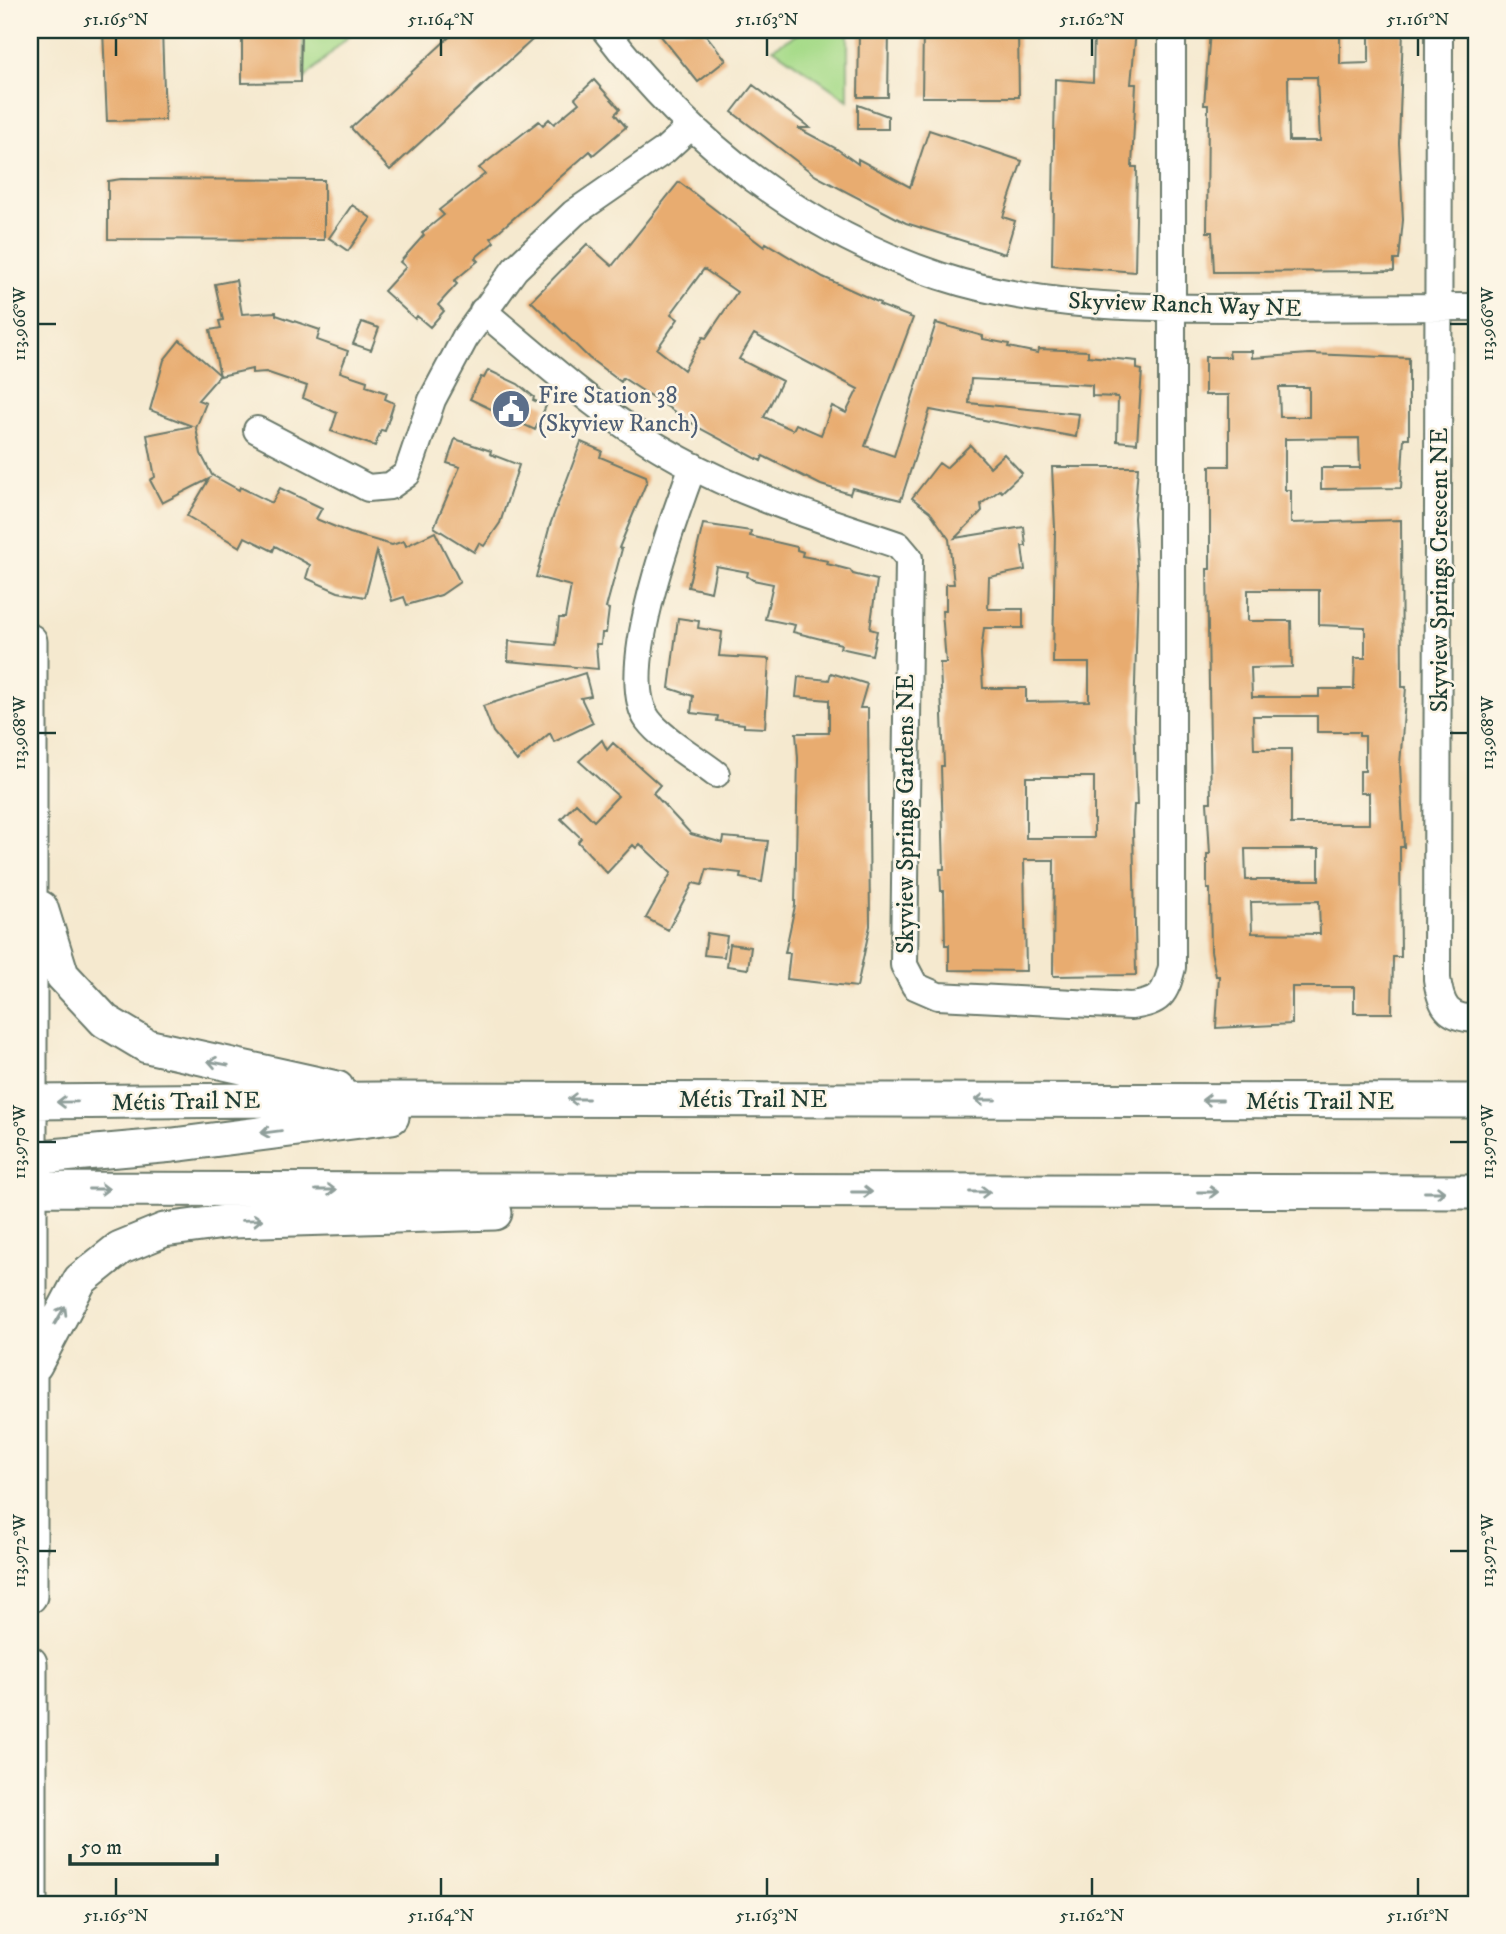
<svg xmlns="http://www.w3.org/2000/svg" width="1506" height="1934" viewBox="0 0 1506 1934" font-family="'IM FELL DW Pica',serif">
	<rect width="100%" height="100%" fill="#fcf5e5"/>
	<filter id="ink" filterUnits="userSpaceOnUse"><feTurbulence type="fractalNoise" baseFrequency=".0143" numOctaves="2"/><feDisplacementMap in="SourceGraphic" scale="14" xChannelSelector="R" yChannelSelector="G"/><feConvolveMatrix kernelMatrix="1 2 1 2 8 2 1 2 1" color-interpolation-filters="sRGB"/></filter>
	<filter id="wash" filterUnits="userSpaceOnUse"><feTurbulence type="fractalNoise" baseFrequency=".00686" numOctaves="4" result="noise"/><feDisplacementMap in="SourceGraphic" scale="28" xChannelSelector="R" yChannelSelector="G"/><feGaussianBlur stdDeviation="1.57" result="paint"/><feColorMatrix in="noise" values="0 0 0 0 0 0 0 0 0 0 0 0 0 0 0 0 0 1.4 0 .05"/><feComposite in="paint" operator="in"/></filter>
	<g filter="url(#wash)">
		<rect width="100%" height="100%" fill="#f5e9cf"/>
		<path fill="#a7db8a" stroke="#638c5f" stroke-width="2" d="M303 30H355L304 79Z
			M804 30H848V100L773 48Z"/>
		<g id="blocks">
			<path fill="#e8ac70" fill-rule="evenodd" d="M103 30H162L165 120 107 121Z
				M242 30H301L300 82 242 83Z
				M457 30H543L390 170 351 128Z
				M656 30H702L726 60 698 82Z
				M859 30H889L888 97H858Z
				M923 30H1018L1019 97H922Z
				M1094 30H1136L1131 84H1136L1132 167H1137L1135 272 1052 265 1055 79 1093 82Z
				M1319 30H1340V64L1369 63V30H1403L1399 143 1403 220 1399 260H1394V271L1214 272 1212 232H1207L1208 105H1204L1210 31ZM1288 77H1317L1320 141H1289Z
				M594 80 620 109 615 114 626 127 593 155 590 151 491 238 494 242 475 258 478 261 454 281 457 284 438 305 444 311 430 327 417 316 415 319 384 291 406 267 400 262 424 235 422 233 444 215 439 210 485 174 479 168 539 121 543 125 549 119 554 124 579 103 575 98Z
				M753 85 810 128H798L837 149 858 164V159L910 187 929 130 1022 161 1003 217 1015 221 1005 254 906 223 816 176 732 112Z
				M858 105 888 116V129H858Z
				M121 179 324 180V240L108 239V181Z
				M679 182 764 247 766 243 823 277 880 303 879 305 913 318 865 446 894 456 936 323 983 336V339L1009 344 1008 347 1038 353 1039 349 1088 351V356L1137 361V369L1142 370 1137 443 1117 441 1118 397 1092 396V385L971 379 969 403 1079 414 1076 437 930 410 901 500 852 488 850 494 821 485 763 456 761 461 701 429 623 378 621 382 589 358 531 301 587 244 612 266ZM704 269 737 292 706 338 703 337 684 370 657 349 678 319 671 314ZM754 334 858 389 846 413 832 406 821 435 796 424 793 430 764 417 782 381 739 359Z
				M352 205 371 218 348 251 329 238Z
				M236 280 242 314 276 312V315L320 330 317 340 348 351 340 372 367 381 366 386 387 393 385 399 394 403 385 431 381 430 375 446 331 431 337 413 303 398 307 386 266 372 252 373V369L220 376 210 330 221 328 219 321 223 320 215 284Z
				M362 322 379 328 371 350 353 344Z
				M180 340 220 375 198 400 206 403 196 428 201 454 212 475 239 490 240 487 272 503 280 488 322 508 316 519 350 533 392 545 404 541 406 546 435 532 460 582 441 595 407 605 404 597 392 601 377 552 365 597 338 592 306 578 310 565 275 546 273 551 245 537 240 547 187 516 209 479 162 503 150 480 155 477 147 435 192 426 150 410 164 360Z
				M1229 351H1252V358L1310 354 1409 358V438H1404L1401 488 1321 489V468H1360L1359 438 1285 439V490H1291V523L1401 520 1402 687H1406L1400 765 1404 847H1400L1401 957H1393L1392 1013H1354V987H1292V1024L1216 1028 1219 976H1216L1211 951 1210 889H1207V854H1210L1207 802H1211L1207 569H1210V466H1229V395H1205V357H1230ZM1279 387H1309V417H1280ZM1248 590H1319V625L1365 627V658H1355L1354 689H1319V697H1252L1251 668 1292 667 1291 621H1248ZM1253 716H1317V732H1359V736H1365V771H1360V793H1369V824H1291V749H1254ZM1245 849H1319V880H1246ZM1319 901 1320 934 1252 933 1251 902Z
				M488 370 518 384 534 397 533 400 546 406 535 430 470 399 481 377 484 378Z
				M455 439 491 451 490 454 519 465 500 523 484 546 479 543 474 552 434 527 460 467 447 463Z
				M581 442 602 451 600 457 646 476 647 481 619 548 622 549 606 608 609 609 606 633H602L601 644H596L598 669 508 661 509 641 556 645 559 618H565L571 586 536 577 550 525Z
				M970 445 990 467 1004 454 1022 473 1002 492 1000 490 981 504 982 511 955 538 1024 527 1026 546H1022L1025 570 989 577 988 609H1023V628H984L981 653 983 688H1026V702L1089 701V663H1053L1055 528 1052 467H1138L1134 518 1138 581 1134 718 1137 805H1134L1133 826 1136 975 1053 976 1054 860H1024L1026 971 949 970V945H945L944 891H941L940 869H944L941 766H944L940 663H946L942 611H946V584H954L949 539 930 512 912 498 939 463 946 468ZM1026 777H1094V838H1026Z
				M703 524 751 531 750 536 797 547V550L803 552 802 556 828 561 827 564 850 570 853 574 877 580 870 629 877 631 872 655 840 648 841 644 793 632 795 625 765 619 773 584 753 580 747 576 748 572 716 566 711 592 688 587Z
				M678 618 699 621 698 628 722 632 719 656 769 659 765 728 744 727V724L717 721 718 716 691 713 693 696 669 688Z
				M585 673 591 696 581 698 593 723 554 742 550 733 517 761 493 732 483 706Z
				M831 673 867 684 860 708H868L870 926 857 987 787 979 790 953H785L795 906 798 758 796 733H829V700L796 697 798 677 829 680Z
				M602 740 607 750 613 743 660 785 653 793 691 834 723 843 724 837 768 841 762 882 740 878 741 873 707 869 702 885 693 883 668 930 646 918 671 873 640 844 636 848 633 845 607 873 578 842 581 838 561 819 576 803 594 821 618 796 579 761Z
				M707 933 727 936 724 957 704 955Z
				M730 944 751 947 748 969 727 966Z"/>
		</g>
	</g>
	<g filter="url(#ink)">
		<use href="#blocks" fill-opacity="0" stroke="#6a796a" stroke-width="2"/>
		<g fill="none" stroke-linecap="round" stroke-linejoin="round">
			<g stroke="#6a796a" stroke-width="30">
				<path id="minor" d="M605 30C690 142 805 232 940 276 1034 307 1136 308 1233 308 1314 308 1395 307 1476 307
					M1439 30 1437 979C1441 1006 1447 1018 1476 1019
					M483 311C546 364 607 420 679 459 747 497 825 520 898 545L909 558 904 965 915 986 938 996 1131 1006C1161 1002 1165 995 1172 967V30
					M257 430 368 488 390 486 407 474 432 400 465 338 515 269 574 213 665 150 690 127
					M693 466C674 517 615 675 648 720 662 739 697 759 716 774"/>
			</g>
			<g stroke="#6a796a" stroke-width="37">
				<path id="major" d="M30 641V1596
					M41 908 62 975 105 1021 147 1046 337 1088
					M30 1102 380 1099 1476 1101
					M30 1158 173 1145 392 1117
					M30 1189 1476 1192
					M35 1365 80 1280 120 1248 164 1230 232 1221 495 1213
					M30 1663V1904"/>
			</g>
			<use href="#minor" stroke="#fff" stroke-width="26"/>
			<use href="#major" stroke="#fff" stroke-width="33"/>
		</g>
		<defs><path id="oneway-shaft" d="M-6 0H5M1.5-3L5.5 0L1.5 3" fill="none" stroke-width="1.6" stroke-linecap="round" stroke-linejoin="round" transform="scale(1.75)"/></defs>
		<g stroke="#8f9e9a">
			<use href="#oneway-shaft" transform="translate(218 1063) rotate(-169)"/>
			<use href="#oneway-shaft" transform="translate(578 1099) rotate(-180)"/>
			<use href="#oneway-shaft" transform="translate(985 1100) rotate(-180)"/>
			<use href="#oneway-shaft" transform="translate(1212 1100) rotate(-180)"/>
			<use href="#oneway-shaft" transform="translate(67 1102) rotate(179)"/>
			<use href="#oneway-shaft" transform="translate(271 1132) rotate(173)"/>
			<use href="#oneway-shaft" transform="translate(99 1189)"/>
			<use href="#oneway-shaft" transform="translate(326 1190)"/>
			<use href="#oneway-shaft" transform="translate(862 1192)"/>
			<use href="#oneway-shaft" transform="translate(980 1192)"/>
			<use href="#oneway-shaft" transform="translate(1208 1192)"/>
			<use href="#oneway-shaft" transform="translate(1435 1192)"/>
			<use href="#oneway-shaft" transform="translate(252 1220) rotate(-2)"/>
			<use href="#oneway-shaft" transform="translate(60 1315) rotate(-60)"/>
		</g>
	</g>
	<path fill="none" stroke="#1f3d34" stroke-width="2.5" d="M116 38V56M441 38V56M767 38V56M1092 38V56M1418 38V56M38 324H56M1450 324H1468M38 733H56M1450 733H1468M38 1142H56M1450 1142H1468M38 1551H56M1450 1551H1468M116 1878V1896M441 1878V1896M767 1878V1896M1092 1878V1896M1418 1878V1896"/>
	<defs>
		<g id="civic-disc" transform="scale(2.0125)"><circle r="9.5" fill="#5c6f8a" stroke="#fcf5e5"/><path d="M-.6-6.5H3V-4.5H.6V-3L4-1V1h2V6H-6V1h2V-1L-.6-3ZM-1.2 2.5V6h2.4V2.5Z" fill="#fff"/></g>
	</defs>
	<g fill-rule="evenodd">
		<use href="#civic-disc" x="511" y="409"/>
	</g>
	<g text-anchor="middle" stroke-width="5" stroke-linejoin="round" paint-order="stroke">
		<g font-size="24" fill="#1f3d34" stroke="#fcf5e5">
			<text transform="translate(1185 304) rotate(2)" y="8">Skyview Ranch Way NE</text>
			<text transform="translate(1439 570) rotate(-90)" y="8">Skyview Springs Crescent NE</text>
			<text transform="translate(905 814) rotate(-90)" y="8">Skyview Springs Gardens NE</text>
			<text x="753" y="1107">Métis Trail NE</text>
			<text transform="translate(186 1101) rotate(-1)" y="8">Métis Trail NE</text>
			<text x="1320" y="1109">Métis Trail NE</text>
		</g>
		<g font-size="24" fill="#4e5e75" stroke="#fcf5e5" text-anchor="start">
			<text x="538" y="403">Fire Station 38<tspan x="538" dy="28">(Skyview Ranch)</tspan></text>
		</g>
	</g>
	<rect width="1506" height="1934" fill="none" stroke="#fcf5e5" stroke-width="77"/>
	<path d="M70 1854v10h147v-10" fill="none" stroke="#1f3d34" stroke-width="3.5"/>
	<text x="80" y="1854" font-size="21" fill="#1f3d34" stroke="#fcf5e5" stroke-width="5" paint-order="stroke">50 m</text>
	<rect x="38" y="38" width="1430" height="1858" fill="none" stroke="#1f3d34" stroke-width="2.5"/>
	<g font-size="18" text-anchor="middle" fill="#1f3d34">
		<text x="116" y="25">51.165°N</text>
		<text x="441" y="25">51.164°N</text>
		<text x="767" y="25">51.163°N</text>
		<text x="1092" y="25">51.162°N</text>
		<text x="1418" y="25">51.161°N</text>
		<text transform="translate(1487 324) rotate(-90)" y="6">113.966°W</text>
		<text transform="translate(19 324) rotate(-90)" y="6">113.966°W</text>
		<text transform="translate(1487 733) rotate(-90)" y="6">113.968°W</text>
		<text transform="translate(19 733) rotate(-90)" y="6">113.968°W</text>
		<text transform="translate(1487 1142) rotate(-90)" y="6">113.970°W</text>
		<text transform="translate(19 1142) rotate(-90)" y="6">113.970°W</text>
		<text transform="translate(1487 1551) rotate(-90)" y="6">113.972°W</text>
		<text transform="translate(19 1551) rotate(-90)" y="6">113.972°W</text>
		<text x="116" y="1921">51.165°N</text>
		<text x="441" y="1921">51.164°N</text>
		<text x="767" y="1921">51.163°N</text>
		<text x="1092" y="1921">51.162°N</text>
		<text x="1418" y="1921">51.161°N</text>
	</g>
</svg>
